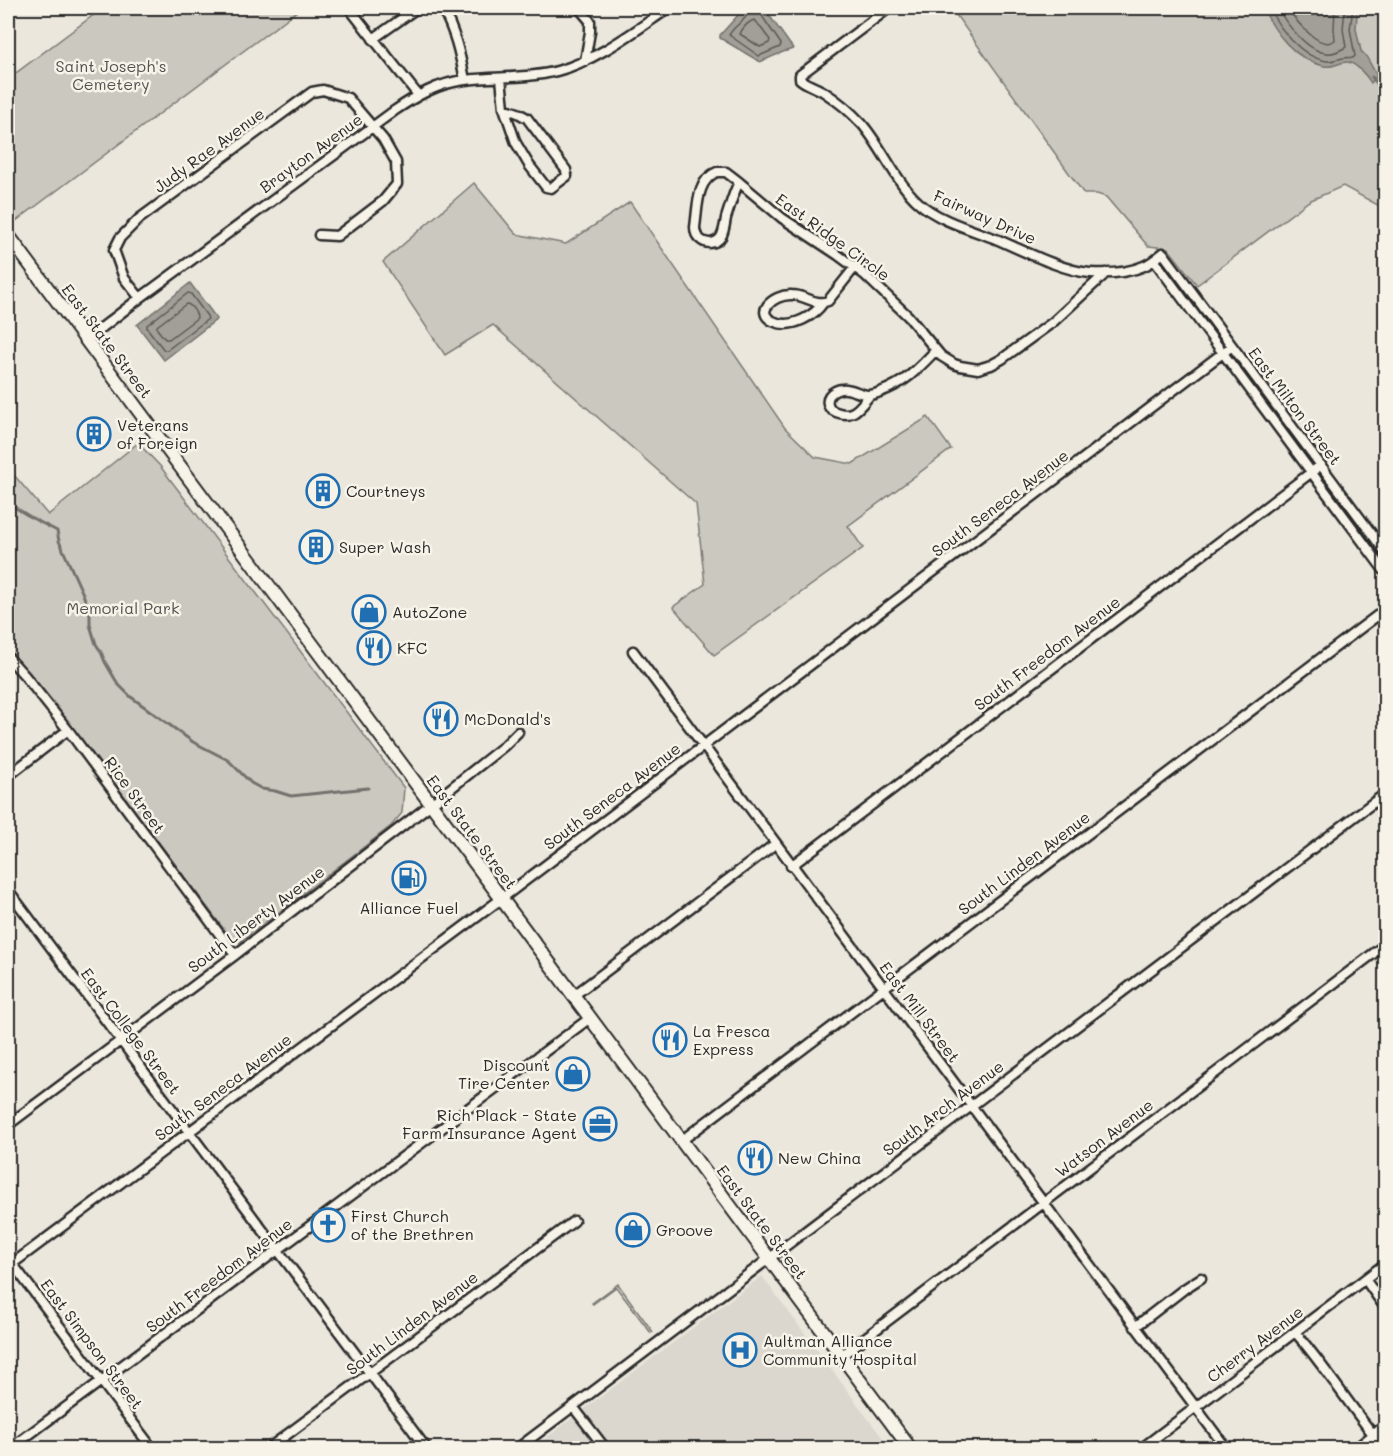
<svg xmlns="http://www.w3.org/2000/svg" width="1393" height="1456" viewBox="0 0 1393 1456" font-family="Mali,sans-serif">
	<rect width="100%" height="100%" fill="#ebe7dd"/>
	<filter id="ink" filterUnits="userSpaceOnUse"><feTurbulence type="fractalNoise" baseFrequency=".0167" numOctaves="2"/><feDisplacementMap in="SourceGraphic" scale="12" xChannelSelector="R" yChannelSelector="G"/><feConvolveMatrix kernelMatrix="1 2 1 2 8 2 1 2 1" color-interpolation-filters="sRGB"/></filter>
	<g filter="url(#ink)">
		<path fill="#dbd7ce" d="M762 1276 890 1448H533L583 1410Z"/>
		<path fill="#cbc8bf" stroke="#7b7a75" stroke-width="1.5" d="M103 8H301L8 227V79Z
			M951 8H1385V209L1343 186 1309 201 1197 285 1168 248 1148 246 1106 197 1097 194H1084Z
			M474 183 516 234 566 244 630 202 785 428 815 457 852 464 928 417 951 449 848 526 863 548 714 655 673 607 705 584 696 504 493 325 445 355 383 262Z
			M138 443 160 466 404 788 402 813 391 826 240 942 232 940 73 728 20 665 8 652V468L48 515Z
			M618 1284 653 1332 651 1333 616 1287 593 1304 592 1303Z"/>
		<path fill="#a29f98" stroke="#72716c" stroke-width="1.5" d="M747 8H764L789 43 792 47 793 49 783 52 760 62 720 38V35L739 14Z
			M1263 8H1359L1357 14 1356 29 1361 51 1366 56 1377 76 1371 83C1367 76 1355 62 1347 62 1339 62 1333 68 1324 66 1295 60 1275 33 1263 8Z
			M190 283 217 319 164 360 137 325Z"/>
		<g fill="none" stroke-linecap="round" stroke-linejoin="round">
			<path stroke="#5b5957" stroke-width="1.5" d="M750 8C749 19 734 25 729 35L759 56 780 47 781 44 762 16 760 8
				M1269 8C1279 28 1301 57 1326 61 1335 62 1343 55 1353 58L1355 56 1350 29 1353 8
				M1278 8C1285 23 1308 52 1327 53 1333 54 1341 50 1346 47L1343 29 1345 8
				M1288 8C1295 20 1320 52 1335 40L1334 29 1335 8
				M755 20 770 40 769 43 760 47 740 34C742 28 749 21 755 20Z
				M188 293 191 294 207 316 208 319 167 350H164L147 328V325Z
				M186 304C191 304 197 313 197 318L169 339H165L157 329V326Z"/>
			<path stroke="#72716c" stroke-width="3" d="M1372 77 1386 95
				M8 503 32 518 57 531 59 541 83 594 90 614V625L96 644 101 652 105 662 118 684 131 697 193 742 228 760 251 783 262 789 275 791 291 796 368 788"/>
			<g stroke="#2b2b2b" stroke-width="13">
				<path id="minor" d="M349 8 418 95
					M442 8C455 31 460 54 465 80
					M579 8 590 21V32L585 61
					M889 8 800 75V79C807 85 816 87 824 92 838 101 851 112 862 124 882 147 896 182 918 202 939 221 970 229 996 239 1022 250 1063 271 1090 273 1107 274 1128 273 1144 266 1151 263 1157 258 1163 253L1386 553
					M373 39 417 8
					M501 78 504 108 516 143 529 165 546 187 551 188 567 176 566 170 527 118 518 113 504 108
					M717 172H726L739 182C733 194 730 206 726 218 725 224 724 232 721 237 716 244 706 245 700 239 696 236 695 232 695 227 698 208 696 180 717 172Z
					M739 182 782 218 838 255 865 275 908 316 941 356 954 364 960 366 978 369 991 365 1002 359 1053 322 1106 273
					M1154 260 1386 573
					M140 298 124 278 114 250 120 238 139 219 312 92 323 90 348 98 383 139 396 162 397 184 383 201 337 236 319 235
					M823 303C814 316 794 327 778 323 751 315 772 294 792 295 805 295 815 306 828 301L855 267
					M86 340 140 298 394 111C416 96 438 83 465 80 496 76 527 79 557 71 596 61 636 30 669 8
					M870 395C860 406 854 419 836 412 825 408 825 396 835 391 846 385 856 393 867 395 871 395 876 394 880 392 905 383 918 369 936 350
					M633 651 1226 1448
					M8 657 25 676 68 730 235 955
					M8 776 68 730
					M791 866 1321 465
					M8 890 426 1448
					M573 996 775 844
					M8 1125 235 955 431 804 504 746 518 732
					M681 1141 1386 609
					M8 1258 152 1448
					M8 1267 501 899 1232 346
					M1365 1279 1386 1309
					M1135 1327 1184 1289 1201 1278
					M1295 1332C1327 1369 1353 1411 1384 1448
					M841 1356 1386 944
					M574 1408 605 1448
					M11 1448 590 1018
					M269 1448 574 1221
					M518 1448 1386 793
					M1142 1448 1386 1263"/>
			</g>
			<g stroke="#2b2b2b" stroke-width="15">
				<path id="major" d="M1358 1448 1386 1426"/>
			</g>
			<g stroke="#2b2b2b" stroke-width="16">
				<path id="highway" d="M8 235 910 1448"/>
			</g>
			<use href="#minor" stroke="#f7f3e8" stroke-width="8"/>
			<use href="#major" stroke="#f7f3e8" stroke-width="10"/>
			<use href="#highway" stroke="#f7f3e8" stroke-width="12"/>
		</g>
	</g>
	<defs>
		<g id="building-ring" transform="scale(1.725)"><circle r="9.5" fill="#f7f3e8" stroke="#1f6fb2" stroke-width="1.5"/><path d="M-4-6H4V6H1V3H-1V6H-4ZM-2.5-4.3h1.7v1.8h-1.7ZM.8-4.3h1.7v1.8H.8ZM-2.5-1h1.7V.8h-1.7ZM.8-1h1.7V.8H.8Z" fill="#1f6fb2"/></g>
		<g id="shop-ring" transform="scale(1.725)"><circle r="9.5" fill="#f7f3e8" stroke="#1f6fb2" stroke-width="1.5"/><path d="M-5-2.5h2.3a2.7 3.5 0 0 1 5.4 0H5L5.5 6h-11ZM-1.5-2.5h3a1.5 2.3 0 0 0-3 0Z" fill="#1f6fb2"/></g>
		<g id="restaurant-ring" transform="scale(1.725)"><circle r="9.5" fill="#f7f3e8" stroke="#1f6fb2" stroke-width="1.5"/><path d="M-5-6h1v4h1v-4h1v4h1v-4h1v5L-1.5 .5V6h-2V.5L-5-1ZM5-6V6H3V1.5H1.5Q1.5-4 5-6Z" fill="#1f6fb2"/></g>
		<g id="fuel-ring" transform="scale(1.725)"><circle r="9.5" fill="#f7f3e8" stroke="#1f6fb2" stroke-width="1.5"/><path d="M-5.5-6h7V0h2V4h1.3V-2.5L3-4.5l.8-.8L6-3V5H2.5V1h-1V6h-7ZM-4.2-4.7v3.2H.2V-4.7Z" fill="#1f6fb2"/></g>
		<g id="office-ring" transform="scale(1.725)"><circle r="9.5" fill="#f7f3e8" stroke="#1f6fb2" stroke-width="1.5"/><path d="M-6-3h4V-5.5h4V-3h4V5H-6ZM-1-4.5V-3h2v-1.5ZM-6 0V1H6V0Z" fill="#1f6fb2"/></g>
		<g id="church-ring" transform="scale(1.725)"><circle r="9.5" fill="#f7f3e8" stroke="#1f6fb2" stroke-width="1.5"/><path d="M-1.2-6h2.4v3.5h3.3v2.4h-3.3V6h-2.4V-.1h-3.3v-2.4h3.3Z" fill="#1f6fb2"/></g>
		<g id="hospital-ring" transform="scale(1.725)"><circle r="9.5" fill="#f7f3e8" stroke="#1f6fb2" stroke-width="1.5"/><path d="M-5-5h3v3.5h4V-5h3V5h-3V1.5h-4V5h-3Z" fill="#1f6fb2"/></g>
	</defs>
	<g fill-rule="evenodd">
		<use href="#building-ring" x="94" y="434"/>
		<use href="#building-ring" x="323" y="491"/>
		<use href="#building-ring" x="316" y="547"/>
		<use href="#shop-ring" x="369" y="612"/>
		<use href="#restaurant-ring" x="374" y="648"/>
		<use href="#restaurant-ring" x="441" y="719"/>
		<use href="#fuel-ring" x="409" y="878"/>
		<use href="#restaurant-ring" x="670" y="1040"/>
		<use href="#shop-ring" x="573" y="1074"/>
		<use href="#office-ring" x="600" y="1124"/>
		<use href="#restaurant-ring" x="755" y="1158"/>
		<use href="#church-ring" x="328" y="1225"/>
		<use href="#shop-ring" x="633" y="1230"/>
		<use href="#hospital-ring" x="740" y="1350"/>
	</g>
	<g text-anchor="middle" stroke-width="5" stroke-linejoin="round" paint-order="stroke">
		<g font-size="16" fill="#535250" stroke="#f7f3e8">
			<text x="111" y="72">Saint Joseph's<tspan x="111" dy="18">Cemetery</tspan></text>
			<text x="123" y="614">Memorial Park</text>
		</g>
		<g font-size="16" fill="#2b2b2b" stroke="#f7f3e8">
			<text transform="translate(209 150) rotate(-36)" y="6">Judy Rae Avenue</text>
			<text transform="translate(311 153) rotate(-36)" y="6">Brayton Avenue</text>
			<text transform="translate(985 217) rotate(24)" y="6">Fairway Drive</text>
			<text transform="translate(833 237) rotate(36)" y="6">East Ridge Circle</text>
			<text transform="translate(107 341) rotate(53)" y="6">East State Street</text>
			<text transform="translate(1295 406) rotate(53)" y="6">East Milton Street</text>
			<text transform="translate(1000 503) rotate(-37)" y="6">South Seneca Avenue</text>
			<text transform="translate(1047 653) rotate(-37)" y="6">South Freedom Avenue</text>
			<text transform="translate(135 795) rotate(54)" y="6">Rice Street</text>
			<text transform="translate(612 796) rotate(-37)" y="6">South Seneca Avenue</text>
			<text transform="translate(472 832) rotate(53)" y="6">East State Street</text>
			<text transform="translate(1024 863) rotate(-37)" y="6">South Linden Avenue</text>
			<text transform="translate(256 919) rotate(-37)" y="6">South Liberty Avenue</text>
			<text transform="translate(920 1012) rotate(53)" y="6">East Mill Street</text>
			<text transform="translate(131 1031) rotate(53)" y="6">East College Street</text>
			<text transform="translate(223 1087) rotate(-37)" y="6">South Seneca Avenue</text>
			<text transform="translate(943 1108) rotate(-37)" y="6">South Arch Avenue</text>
			<text transform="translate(1104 1138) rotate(-37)" y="6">Watson Avenue</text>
			<text transform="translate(762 1222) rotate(53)" y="6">East State Street</text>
			<text transform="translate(219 1275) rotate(-37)" y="6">South Freedom Avenue</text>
			<text transform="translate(412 1323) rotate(-37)" y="6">South Linden Avenue</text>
			<text transform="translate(92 1344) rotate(53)" y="6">East Simpson Street</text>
			<text transform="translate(1255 1344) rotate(-37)" y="6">Cherry Avenue</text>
		</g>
		<g font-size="16" fill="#2b2b2b" stroke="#f7f3e8" text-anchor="start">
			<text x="117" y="431">Veterans<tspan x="117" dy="18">of Foreign</tspan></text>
			<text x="346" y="497">Courtneys</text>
			<text x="339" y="553">Super Wash</text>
			<text x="392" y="618">AutoZone</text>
			<text x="397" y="654">KFC</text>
			<text x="464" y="725">McDonald's</text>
			<text x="409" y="914" text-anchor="middle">Alliance Fuel</text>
			<text x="693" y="1037">La Fresca<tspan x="693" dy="18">Express</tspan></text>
			<text x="550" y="1071" text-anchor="end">Discount<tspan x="550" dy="18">Tire Center</tspan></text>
			<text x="577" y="1121" text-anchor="end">Rich Plack - State<tspan x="577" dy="18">Farm Insurance Agent</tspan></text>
			<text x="778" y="1164">New China</text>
			<text x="351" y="1222">First Church<tspan x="351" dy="18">of the Brethren</tspan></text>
			<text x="656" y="1236">Groove</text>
			<text x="763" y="1347">Aultman Alliance<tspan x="763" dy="18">Community Hospital</tspan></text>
		</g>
	</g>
	<rect width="1393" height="1456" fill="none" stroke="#f7f3e8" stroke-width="30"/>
	<rect x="15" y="15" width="1363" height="1426" fill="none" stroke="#2b2b2b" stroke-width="2" filter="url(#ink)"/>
</svg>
